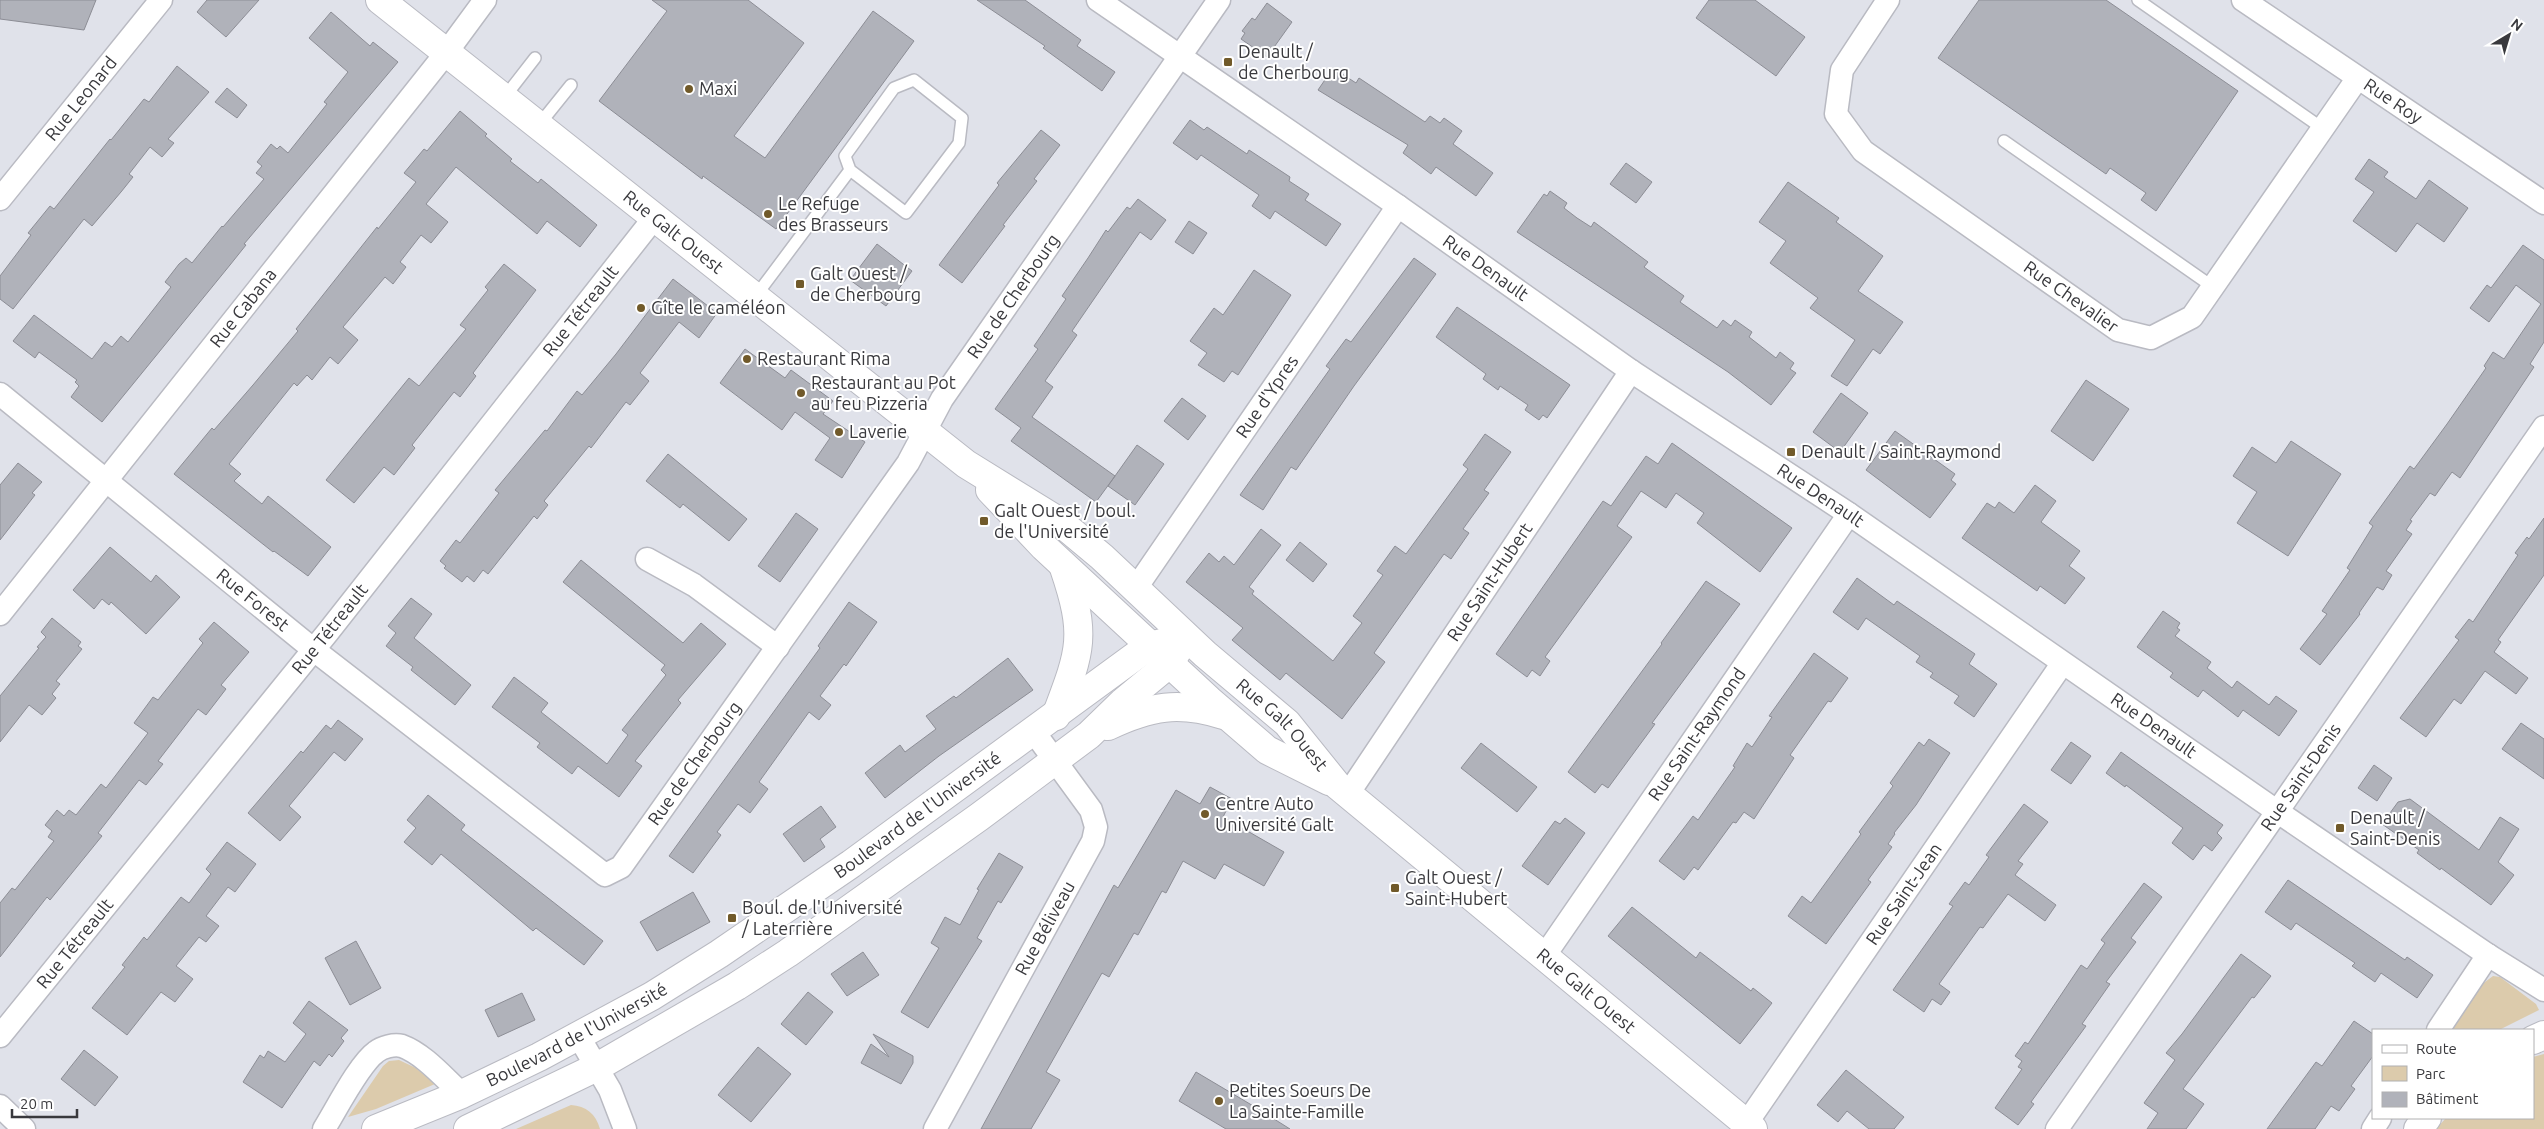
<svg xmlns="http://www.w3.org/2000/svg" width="2544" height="1129" viewBox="0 0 2544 1129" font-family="Ubuntu,sans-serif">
	<rect width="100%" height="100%" fill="#e0e2ea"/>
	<path fill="#dccbac" d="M2493 976 2500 977 2536 1004 2539 1010 2499 1030H2450L2481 985Z
		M2544 1054V1129H2436L2446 1118H2533V1057Z
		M399 1060 416 1068 435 1084 376 1109 348 1117 383 1066 389 1061Z
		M571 1105C586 1106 596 1114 600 1129H516Z"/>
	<path fill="#b0b2ba" stroke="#8c8d95" d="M0 0H96L84 30 0 19Z
		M207 0H259L226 37 197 12Z
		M652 0H748L804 43 734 136 765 158 873 11 914 41 776 229 703 176 702 179 599 101 667 11Z
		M977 0H1025L1081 40 1077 46 1115 72 1102 91 1043 48 1045 46Z
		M1709 0H1755L1805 37 1776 76 1696 18Z
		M1979 0H2106L2238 91 2156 211 2141 200 2146 193 2110 168 2106 174 1938 58Z
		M1267 3 1292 22 1267 57 1241 39 1245 33 1242 31 1252 18 1255 20Z
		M331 12 370 46 373 42 398 62 244 244 246 245 230 265 102 422 71 397 79 386 75 382 77 380 39 352 35 358 13 341 34 315 92 359 105 342 112 347 121 336 128 342 171 287 165 282 179 264 186 258 192 263 222 226 223 227 264 179 256 173 262 166 257 162 271 144 277 149 280 146 288 153 327 104 324 102 348 72 309 38Z
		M177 66 209 92 168 139 174 143 162 157 150 147 129 174 133 177 121 192 92 226 84 219 13 309 0 299V276L31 235 28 233 50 206 54 209 110 139 111 140 144 99 149 102Z
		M1333 68 1356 83 1359 78 1425 122 1430 116 1440 123 1444 118 1462 131 1453 144 1493 173 1476 196 1436 167 1431 174 1403 153 1408 145 1318 90Z
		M227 88 247 105 237 118 215 102Z
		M460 111 487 134 485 136 512 159 510 161 538 183 541 179 597 225 580 247 547 221 537 234 456 167 426 204 448 222 431 243 421 235 400 262 406 267 393 284 385 277 343 327 358 340 338 364 330 357 312 380 307 375 297 386 294 383 229 464 241 474 234 481 262 504 268 496 331 547 308 576 274 551 273 552 174 474 212 428 214 430 253 385 298 331 296 329 377 227 378 229 416 182 404 173 424 149 427 151Z
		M1190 120 1204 130 1207 127 1247 154 1249 150 1290 177 1289 181 1309 194 1305 200 1341 224 1326 246 1275 211 1270 219 1252 206 1259 195 1201 155 1197 160 1173 143Z
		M1041 130 1060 145 1034 179 1037 181 1003 225 1005 226 962 283 939 265 999 185 997 183Z
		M2369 159 2388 172 2384 177 2416 199 2429 180 2468 208 2444 242 2417 223 2396 252 2353 221 2374 192 2355 179Z
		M1626 163 1652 182 1636 203 1610 184Z
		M1788 182 1839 218 1836 222 1883 256 1858 291 1903 322 1880 354 1873 349 1847 386 1831 376 1855 340 1810 308 1818 298 1770 263 1786 241 1759 222Z
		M1550 191 1567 203 1564 208 1577 218 1591 227 1594 222 1648 262 1644 267 1684 296 1680 302 1717 328 1723 320 1731 326 1735 320 1752 332 1749 337 1776 358 1780 352 1794 363 1790 369 1796 373 1771 405 1728 372 1517 232 1544 194 1547 196Z
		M1138 199 1166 220 1151 240 1140 232 1072 331 1077 335 1045 381 1053 387 1032 417 1115 476 1137 445 1164 464 1135 505 1108 486 1115 476 1096 502 1011 441 1021 428 995 409 1038 349 1034 346 1066 299 1062 296 1088 258 1106 230 1108 232 1127 207 1130 209Z
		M1189 221 1207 233 1193 254 1175 242Z
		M877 244 912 271 886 306 850 280Z
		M2523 245 2544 260V342L2530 364 2534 367 2460 478 2452 472 2435 496 2430 493 2410 520 2412 521 2406 530 2412 534 2386 571 2392 575 2383 590 2377 587 2359 613 2360 614 2320 665 2300 649 2327 614 2322 611 2350 570 2347 568 2373 526 2369 523 2410 466 2414 469 2447 424 2486 368 2484 366 2493 352 2504 359 2541 304 2516 285 2489 322 2470 308 2487 285 2491 288Z
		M1414 258 1436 274 1354 386 1296 470 1291 467 1263 510 1240 495 1330 369 1326 366 1346 339 1351 342Z
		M504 264 536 290 473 373 476 376 460 397 454 392 412 445 415 448 394 475 384 467 354 503 326 480 409 378 419 386 466 329 460 325 488 290 485 287Z
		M1254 270 1291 295 1238 375 1232 371 1224 382 1198 365 1207 353 1190 341 1214 308 1223 315Z
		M673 279 717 313 699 338 679 322 640 373 649 381 630 405 626 402 591 448 589 446 544 501 548 505 537 519 534 516 488 574 483 570 474 582 467 576 462 582 444 568 446 566 440 561 456 540 460 543 499 493 495 490 545 430 547 431 577 391 582 395 616 354Z
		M1457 307 1570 385 1547 418 1543 415 1539 420 1525 410 1528 405 1500 386 1498 390 1483 379 1486 374 1436 337Z
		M745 349 785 378 791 370 833 401 823 414 865 442 842 478 815 460 830 438 795 412 782 430 720 383Z
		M2086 380 2129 409 2093 461 2051 431Z
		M1841 393 1868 413 1840 452 1813 432Z
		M1182 398 1206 416 1188 440 1164 421Z
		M1895 431 1955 474 1951 480 1956 484 1930 518 1866 470Z
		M1485 434 1511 452 1484 490 1489 493 1463 529 1469 533 1451 559 1444 554 1374 653 1385 662 1342 719 1286 673 1280 680 1232 640 1243 628 1186 582 1209 553 1219 562 1224 556 1234 565 1261 529 1281 545 1249 587 1254 591 1252 594 1333 661 1362 623 1353 616 1383 575 1377 571 1395 546 1406 554 1468 469 1463 465Z
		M2291 441 2341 474 2288 556 2237 523 2257 492 2233 476 2252 447 2276 463Z
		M1672 443 1792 528 1760 572 1697 523 1704 513 1676 493 1666 508 1641 491 1617 526 1632 537 1545 657 1550 661 1540 676 1532 670 1527 677 1496 654 1603 501 1611 506 1646 456 1658 464Z
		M668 454 747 519 729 541 683 504 680 508 646 481Z
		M18 463 42 482 32 493 35 495 0 540V485Z
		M2035 485 2056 501 2041 522 2080 551 2069 566 2085 578 2065 604 2040 586 2037 591 1962 538 1987 503 1995 508 1999 502 2014 513Z
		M796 513 818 529 780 582 758 566Z
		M2544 518V575L2498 640 2501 642 2494 652 2528 678 2516 694 2485 671 2461 704 2454 699 2426 737 2400 718 2459 640 2455 637 2469 619 2473 622 2518 555 2515 553 2527 537 2529 539Z
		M1300 542 1327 564 1313 582 1286 560Z
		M110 547 151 582 156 575 180 597 146 634 111 602 109 605 102 599 94 609 73 590Z
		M581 560 683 643 701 623 726 644 678 700 681 703 635 761 642 766 619 797 578 766 572 774 537 747 540 743 492 707 514 677 548 703 541 712 607 764 628 735 622 730 666 675 661 670 665 665 563 582Z
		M1857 578 1894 605 1897 601 1975 654 1969 664 1997 684 1974 717 1954 703 1959 696 1930 677 1933 673 1916 662 1920 656 1866 618 1858 630 1833 612Z
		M1706 581 1740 604 1652 723 1655 724 1608 788 1602 784 1595 793 1568 772 1662 644 1661 643Z
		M411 598 432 614 414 638 471 685 455 705 411 670 413 667 386 646 396 633 388 626Z
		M849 602 877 622 846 666 844 664 820 696 831 705 819 720 809 712 759 782 768 789 750 813 738 804 717 832 721 835 693 873 669 856 820 648 818 646Z
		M2163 611 2180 623 2177 628 2180 630 2175 636 2211 662 2207 668 2232 688 2237 681 2269 705 2276 696 2297 711 2279 736 2243 710 2238 717 2203 690 2198 697 2170 677 2173 673 2137 647Z
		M52 618 81 642 78 646 82 649 56 681 60 684 52 694 56 698 42 715 29 705 0 742V696L39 648 37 647 46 637 41 632Z
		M214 622 249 652 221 685 226 689 206 715 198 709 158 761 163 764 146 785 139 780 98 833 102 836 50 900 47 897 0 957V903L12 888 15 890 54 841 48 837 52 831 45 825 57 810 64 816 69 810 76 815 101 784 106 788 148 733 134 723 153 697 158 700 203 643 199 639Z
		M1814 653 1848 678 1831 702 1828 701 1790 755 1794 758 1754 819 1744 812 1736 823 1733 822 1698 870 1694 867 1684 880 1659 861 1693 816 1698 820 1735 767 1733 766 1747 743 1752 747 1772 717 1769 716Z
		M1008 658 1033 690 939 756 885 798 865 773 900 745 905 752 936 729 926 716 954 696 956 698Z
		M338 720 363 739 345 761 334 752 289 806 301 817 280 841 248 813 301 751 303 753 326 725 331 729Z
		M2521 723 2544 739V779L2502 749Z
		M1929 739 1950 753 1916 805 1894 833 1895 834 1888 844 1892 847 1868 880 1871 882 1826 944 1788 916 1802 896 1811 903 1861 834 1859 832 1893 786 1890 783 1919 742 1924 746Z
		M2071 742 2091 756 2071 784 2051 770Z
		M1481 743 1537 787 1517 812 1461 768Z
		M2121 752 2223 825 2217 833 2222 838 2212 851 2204 845 2193 860 2172 843 2183 828 2126 785 2125 787 2106 773Z
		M2374 765 2392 778 2377 801 2358 788Z
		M1210 787 1232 799 1223 817 1284 852 1264 886 1224 864 1215 879 1183 861 1166 893 1162 891 1138 935 1134 933 1109 977 1102 973 1046 1072 1060 1080 1031 1129H981L1114 885 1118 888 1176 790 1200 804Z
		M428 795 465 825 461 830 603 941 584 965 536 928 533 931 441 854 432 865 404 842 416 828 407 820Z
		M2410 799 2479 850 2500 817 2519 829 2498 862 2514 875 2491 905 2441 868 2440 870 2417 853 2419 850 2382 824 2398 802Z
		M2024 804 2048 822 2018 861 2023 864 2015 875 2056 905 2045 921 2008 894 1983 928 1980 927 1939 984 1950 992 1941 1005 1932 999 1924 1012 1893 990 1953 906 1949 904 1965 882 1969 885 1989 857 1986 855Z
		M821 806 836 827 820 839 825 847 804 862 783 834Z
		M1565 818 1585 833 1548 885 1522 866 1555 821 1560 824Z
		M227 842 256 864 235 892 228 887 206 916 219 926 206 942 199 937 176 966 193 979 175 1002 161 992 127 1035 92 1008 125 967 122 965 144 937 147 940 181 897 189 903 211 874 206 869Z
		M999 853 1023 867 1001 903 998 901 977 938 982 941 928 1028 901 1012 939 948 931 943 945 917 960 925 979 890 977 889Z
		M2288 880 2405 960 2407 957 2433 975 2417 998 2381 973 2375 982 2352 966 2355 963 2296 923 2291 930 2265 912Z
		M2144 883 2162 897 2131 938 2136 942 2106 982 2110 984 2082 1024 2086 1026 2031 1102 2034 1104 2018 1125 1995 1108 2022 1069 2018 1067 2022 1061 2015 1056 2025 1042 2028 1044 2081 965 2087 969 2105 943 2101 940Z
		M693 892 710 922 657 951 640 922Z
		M1632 907 1696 958 1700 952 1751 991 1753 988 1772 1003 1740 1044 1608 936Z
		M356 941 381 988 350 1005 325 958Z
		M863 952 879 975 847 996 831 974Z
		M2241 954 2271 976 2254 998 2252 997 2183 1089 2204 1104 2186 1129H2147L2158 1113 2144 1103 2175 1060 2166 1053 2182 1034Z
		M808 992 833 1012 806 1045 781 1024Z
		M522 993 535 1020 498 1037 485 1010Z
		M309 1001 348 1030 341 1038 344 1041 332 1057 329 1054 320 1066 314 1061 282 1108 243 1082 260 1055 264 1058 268 1051 285 1062 306 1034 293 1023Z
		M2354 1021 2373 1034V1056L2351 1086 2355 1089 2339 1111 2331 1106 2315 1129H2267L2316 1062 2322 1066Z
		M873 1034 913 1056V1063L901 1084 861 1063 871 1044 889 1057Z
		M758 1047 791 1074 751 1122 718 1095Z
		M84 1050 118 1077 95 1106 61 1079Z
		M1846 1070 1904 1117 1894 1129H1869L1847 1111 1838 1122 1817 1105Z
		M1196 1072 1255 1107 1290 1129H1226L1179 1101Z"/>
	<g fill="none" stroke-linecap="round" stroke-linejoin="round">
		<g stroke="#b9bac2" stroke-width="14">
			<path id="lane" d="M2138 0 2322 128
				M504 98 535 58
				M538 126 571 85
				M2004 141 2213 287
				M755 297 850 170 906 213 959 143 962 118 914 80 894 88 845 156 850 170"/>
		</g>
		<g stroke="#b9bac2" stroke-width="25">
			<g id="street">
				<path id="s1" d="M1098 0 1398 206 1631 371 1849 514 2278 812 2488 955 2544 990"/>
				<path id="s2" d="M1888 0 1842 70 1836 114 1863 151 2118 330 2151 338 2192 317 2357 79"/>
				<path id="s3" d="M2243 0 2544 203"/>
				<path id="s4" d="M0 199 161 0"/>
				<path id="s5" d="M0 394 314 650 605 875 621 867 908 463 942 399 1219 0"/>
				<path d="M647 559 694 585 778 647"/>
				<path id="s6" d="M1136 588 1398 206"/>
				<path id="s7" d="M0 614 446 53 485 0"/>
				<path id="s8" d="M1348 794 1631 371"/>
				<path id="s9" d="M1545 955 1849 514"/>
				<path d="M2438 1030 2488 955"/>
				<path id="s10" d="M0 1036 328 632 654 218"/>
				<path d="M579 1037 610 1090 625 1129"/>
				<path d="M0 1106 24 1129"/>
				<path id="s11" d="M1746 1124 2062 664"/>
				<path d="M324 1129C336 1110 359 1064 376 1052 382 1047 394 1044 402 1046 424 1054 445 1079 462 1094"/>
				<path id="s12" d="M935 1129 1093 841 1096 827 1091 810 1034 732"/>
				<path id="s13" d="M2057 1129 2544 427"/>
				<path d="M2373 1129 2380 1118"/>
			</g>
		</g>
		<g stroke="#b9bac2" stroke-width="30">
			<g id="secondary">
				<path id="s14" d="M380 0 966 464 1060 522 1102 557 1205 654 1287 723 1337 785 1753 1129"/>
				<path d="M990 490 1044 547 1209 700 1267 750 1329 781"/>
				<path d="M1056 716C1081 650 1087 636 1064 568"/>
				<path d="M1108 726C1150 706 1179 701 1223 715"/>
				<path d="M2533 1040 2544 1035"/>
				<path id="s15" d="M376 1129 462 1094 539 1057 652 996 719 954 851 864 1149 646 1186 637"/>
				<path d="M468 1129 597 1067 737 986 788 953 979 817 1089 735 1123 702 1169 664 1186 637"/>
				<path d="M2418 1129 2427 1118"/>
			</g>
		</g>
		<use href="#lane" stroke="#fff" stroke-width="11"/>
		<use href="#street" stroke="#fff" stroke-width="22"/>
		<use href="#secondary" stroke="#fff" stroke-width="28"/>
	</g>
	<g fill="#715a2a" stroke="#fff" stroke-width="2">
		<rect x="1223" y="57" width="10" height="10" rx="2.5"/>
		<circle cx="689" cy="89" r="5"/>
		<circle cx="768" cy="214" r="5"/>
		<rect x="795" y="279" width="10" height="10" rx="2.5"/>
		<circle cx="641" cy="308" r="5"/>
		<circle cx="747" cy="359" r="5"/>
		<circle cx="801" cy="393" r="5"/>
		<circle cx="839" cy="432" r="5"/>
		<rect x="1786" y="447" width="10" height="10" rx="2.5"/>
		<rect x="979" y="516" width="10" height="10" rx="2.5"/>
		<circle cx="1205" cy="814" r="5"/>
		<rect x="2335" y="823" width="10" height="10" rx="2.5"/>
		<rect x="1390" y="883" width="10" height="10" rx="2.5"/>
		<rect x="727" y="913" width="10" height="10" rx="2.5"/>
		<circle cx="1219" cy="1101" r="5"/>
	</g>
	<g text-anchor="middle" stroke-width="4" stroke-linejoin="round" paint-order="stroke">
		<g font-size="18" fill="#39393d" stroke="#fff" text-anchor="start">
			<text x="1238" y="58">Denault /<tspan x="1238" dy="21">de Cherbourg</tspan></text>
			<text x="699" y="95">Maxi</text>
			<text x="778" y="210">Le Refuge<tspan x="778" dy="21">des Brasseurs</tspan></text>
			<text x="810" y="280">Galt Ouest /<tspan x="810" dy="21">de Cherbourg</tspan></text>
			<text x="651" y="314">Gîte le caméléon</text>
			<text x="757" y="365">Restaurant Rima</text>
			<text x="811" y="389">Restaurant au Pot<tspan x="811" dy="21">au feu Pizzeria</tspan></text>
			<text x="849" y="438">Laverie</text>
			<text x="1801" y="458">Denault / Saint-Raymond</text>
			<text x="994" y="517">Galt Ouest / boul.<tspan x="994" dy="21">de l'Université</tspan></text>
			<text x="1215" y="810">Centre Auto<tspan x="1215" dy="21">Université Galt</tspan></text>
			<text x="2350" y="824">Denault /<tspan x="2350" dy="21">Saint-Denis</tspan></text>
			<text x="1405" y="884">Galt Ouest /<tspan x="1405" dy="21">Saint-Hubert</tspan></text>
			<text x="742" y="914">Boul. de l'Université<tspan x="742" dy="21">/ Laterrière</tspan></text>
			<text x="1229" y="1097">Petites Soeurs De<tspan x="1229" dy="21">La Sainte-Famille</tspan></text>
		</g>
		<g font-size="18" fill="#39393d" stroke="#fff">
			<text dy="6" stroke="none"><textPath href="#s4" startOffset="129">Rue Leonard</textPath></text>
			<text dy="6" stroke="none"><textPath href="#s3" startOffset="181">Rue Roy</textPath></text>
			<text dy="6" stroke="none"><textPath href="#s14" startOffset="374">Rue Galt Ouest</textPath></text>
			<text dy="6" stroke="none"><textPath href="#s1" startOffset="471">Rue Denault</textPath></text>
			<text dy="6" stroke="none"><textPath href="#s2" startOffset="428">Rue Chevalier</textPath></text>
			<text dy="6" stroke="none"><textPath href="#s5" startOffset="1484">Rue de Cherbourg</textPath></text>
			<text dy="6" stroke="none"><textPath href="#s7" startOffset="391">Rue Cabana</textPath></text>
			<text dy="6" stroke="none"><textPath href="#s10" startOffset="929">Rue Tétreault</textPath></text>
			<text dy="6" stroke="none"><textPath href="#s6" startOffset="232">Rue d'Ypres</textPath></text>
			<text dy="6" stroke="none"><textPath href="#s1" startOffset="876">Rue Denault</textPath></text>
			<text dy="6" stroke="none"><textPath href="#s8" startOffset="255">Rue Saint-Hubert</textPath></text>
			<text dy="6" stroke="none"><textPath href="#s5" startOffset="326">Rue Forest</textPath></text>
			<text dy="6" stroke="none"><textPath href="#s10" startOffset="524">Rue Tétreault</textPath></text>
			<text dy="6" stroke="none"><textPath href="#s14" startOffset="1159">Rue Galt Ouest</textPath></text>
			<text dy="6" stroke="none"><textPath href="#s1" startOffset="1281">Rue Denault</textPath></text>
			<text dy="6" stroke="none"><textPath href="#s9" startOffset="268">Rue Saint-Raymond</textPath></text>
			<text dy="6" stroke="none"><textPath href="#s5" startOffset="918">Rue de Cherbourg</textPath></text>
			<text dy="6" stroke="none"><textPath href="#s13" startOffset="428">Rue Saint-Denis</textPath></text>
			<text dy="6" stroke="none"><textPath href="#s15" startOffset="628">Boulevard de l'Université</textPath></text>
			<text dy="6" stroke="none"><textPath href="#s11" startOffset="279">Rue Saint-Jean</textPath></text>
			<text dy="6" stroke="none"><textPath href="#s12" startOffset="229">Rue Béliveau</textPath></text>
			<text dy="6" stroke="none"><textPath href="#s10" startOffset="119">Rue Tétreault</textPath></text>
			<text dy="6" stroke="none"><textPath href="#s14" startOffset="1564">Rue Galt Ouest</textPath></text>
			<text dy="6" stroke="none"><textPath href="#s15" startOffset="222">Boulevard de l'Université</textPath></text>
		</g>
	</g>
	<rect x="2372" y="1029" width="162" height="90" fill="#ffffff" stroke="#b0b0b1"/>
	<rect x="2382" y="1045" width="25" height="8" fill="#ffffff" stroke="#b0b0b1"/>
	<text x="2416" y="1054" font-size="15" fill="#39393d">Route</text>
	<rect x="2382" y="1066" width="25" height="15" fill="#dccbac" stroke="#b0b0b1"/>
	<text x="2416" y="1079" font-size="15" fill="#39393d">Parc</text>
	<rect x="2382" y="1092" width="25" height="15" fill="#b0b2ba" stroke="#b0b0b1"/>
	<text x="2416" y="1104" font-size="15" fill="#39393d">Bâtiment</text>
	<g transform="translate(2509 35) rotate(38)" stroke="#ffffff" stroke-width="4" paint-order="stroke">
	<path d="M0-4L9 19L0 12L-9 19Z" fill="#39393d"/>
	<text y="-8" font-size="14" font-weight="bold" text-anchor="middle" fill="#39393d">N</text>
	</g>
	<path d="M12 1109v8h65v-8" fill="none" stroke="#39393d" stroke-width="2.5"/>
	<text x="20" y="1109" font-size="15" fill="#39393d" stroke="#ffffff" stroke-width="4" paint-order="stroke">20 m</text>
</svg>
